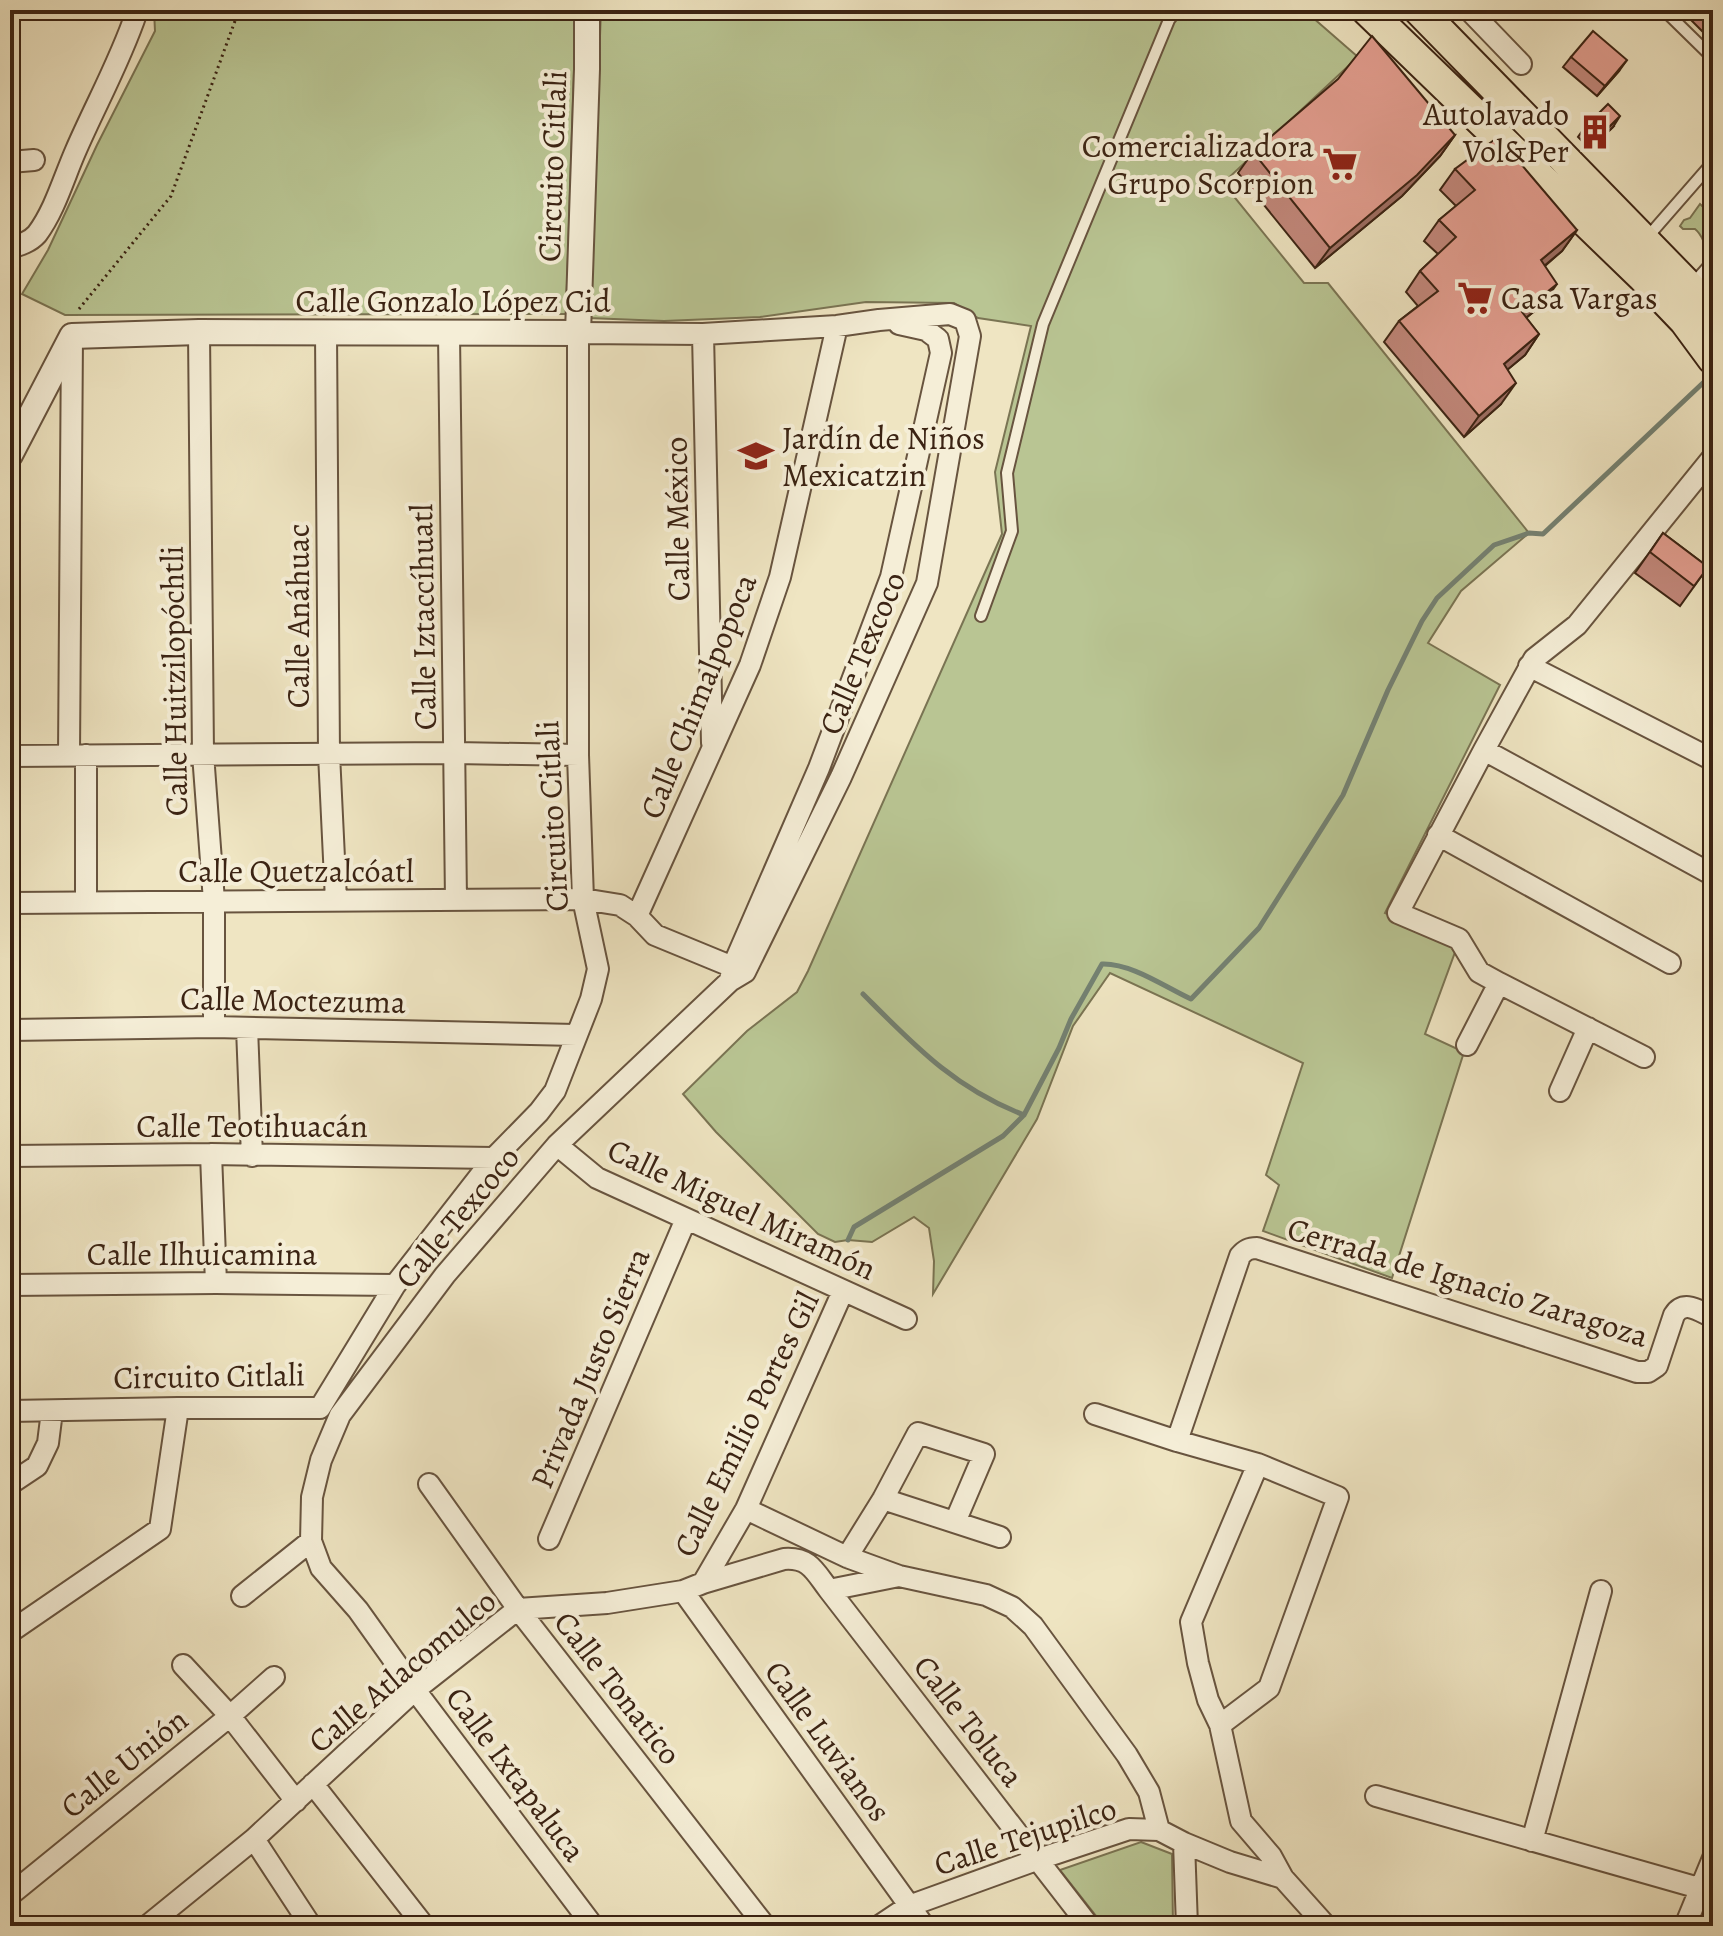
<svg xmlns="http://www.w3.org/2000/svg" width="1723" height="1936" viewBox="0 0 1723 1936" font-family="Alegreya,serif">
	<rect width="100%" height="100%" fill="#efe5c2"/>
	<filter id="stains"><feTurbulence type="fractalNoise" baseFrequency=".0025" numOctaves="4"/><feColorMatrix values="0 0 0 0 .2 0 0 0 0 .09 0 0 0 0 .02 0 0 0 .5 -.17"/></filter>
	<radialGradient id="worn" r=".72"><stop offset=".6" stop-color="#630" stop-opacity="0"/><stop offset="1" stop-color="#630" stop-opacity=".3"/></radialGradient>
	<path fill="#b9c593" stroke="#7a7453" stroke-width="2" d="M154 10H576L566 314 65 315 22 294 48 250 97 145 155 31Z
		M601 10H1304L1358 57 1223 183 1304 283H1328L1529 533 1461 591 1428 643 1500 685 1385 913 1458 944 1425 1034 1464 1052 1392 1278 1263 1231 1279 1185 1266 1175 1303 1063 1110 973 1073 1026 1037 1119 933 1294 934 1261 929 1228 914 1217 872 1242 848 1240 835 1242 818 1234 716 1132 683 1094 747 1031 797 992 808 971 1002 534 995 472 1031 326 978 318 954 303 866 302 760 317 664 321 589 318Z
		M1700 204 1713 216V248L1710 250C1703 246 1704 236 1695 229H1683L1680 226 1684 220 1690 218Z
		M1141 1842 1172 1854 1173 1926H1104L1060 1870Z"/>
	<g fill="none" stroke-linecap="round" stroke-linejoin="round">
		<path stroke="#748172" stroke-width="5" d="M863 994C914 1045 954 1088 1024 1115
			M848 1240 854 1227 1003 1136 1024 1115 1059 1048 1071 1019 1102 964C1131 963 1165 987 1191 999L1259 928 1343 795 1388 690 1422 621 1437 598 1494 545 1529 533 1543 534 1705 381"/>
		<g stroke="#68543f" stroke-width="14">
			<path id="service" d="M1664 10 1713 58
				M1645 240 1713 162
				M1691 286 1713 261
				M981 616 1012 531 1007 473 1043 324 1169 20 1177 10"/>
		</g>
		<g stroke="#68543f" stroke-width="24">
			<path id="minor" d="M1469 10 1521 64
				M10 162 34 160
				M10 248C20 245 30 242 37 234 55 210 64 177 76 150 96 104 120 61 136 14V10
				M199 332 203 754 214 901V1027
				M326 332 329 754 336 900
				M449 334 456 900
				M703 334 712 743
				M1529 666 1713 760
				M1484 750 1713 875
				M69 755 72 336
				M86 755V902
				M10 756 455 753 578 755
				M1438 835 1670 963
				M10 903 583 899 620 905 637 916
				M745 972 655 935 637 916 750 665 780 577 837 326
				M730 980 733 966 819 768 891 577 941 353 938 339 926 330 899 324
				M247 1028 252 1156
				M10 1030 214 1027 576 1035
				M1467 1045 1499 983
				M1644 1057 1499 983 1479 972 1459 939 1398 913 1484 750 1534 659 1577 625 1713 457
				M1560 1091 1588 1028
				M557 1145 597 1178 906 1319
				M211 1154 216 1283
				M10 1156 211 1154 494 1158
				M10 1285 216 1283 395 1285
				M10 1411 178 1408H320L395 1285 494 1158 539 1112 555 1091 591 999 598 969 583 899 578 755V333L703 334 837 326 879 320 950 314 965 320 970 336 927 583 841 777 745 972 730 981 557 1145 445 1275 340 1415 321 1460 312 1497 311 1541 321 1568 358 1610 415 1690 593 1926
				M1095 1414 1177 1441 1258 1464 1338 1497 1269 1688 1220 1725
				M1177 1441 1240 1256C1245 1250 1249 1248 1257 1248L1637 1372H1648L1657 1366 1674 1315C1684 1299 1699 1311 1713 1317
				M1258 1464 1191 1622 1198 1663 1208 1700 1220 1725 1241 1821 1271 1856 1283 1878 1326 1926
				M10 1484 37 1466 48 1443 52 1411
				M429 1484 518 1609 765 1926
				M883 1499 1000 1537
				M746 1509 847 1557 899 1576 986 1595 1012 1607 1033 1626 1127 1755 1149 1792 1159 1830
				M549 1539 686 1219
				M847 1557 883 1499 918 1433 984 1454 955 1522
				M703 1583 746 1509 843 1291
				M829 1590 899 1576
				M683 1591 924 1926
				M242 1596 311 1541
				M10 1632 160 1529 178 1408
				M183 1665 230 1716 296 1801
				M313 1784 424 1926
				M1376 1796 1713 1892
				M254 1839 311 1926
				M1532 1841 1601 1591
				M1184 1843 1187 1926
				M10 1895 230 1716 274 1677
				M147 1926 254 1839 415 1690 518 1609 607 1603 683 1591 703 1583 784 1559C810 1557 815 1572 829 1590L1089 1926
				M879 1926 909 1906 1039 1859 1129 1829 1159 1830 1184 1843 1230 1862 1283 1878
				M1685 1926 1713 1858"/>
		</g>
		<g stroke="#68543f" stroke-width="28">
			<path id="tertiary" d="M10 455 72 336 199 332 578 333 587 69V10"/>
		</g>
		<g stroke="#3b2313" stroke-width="34">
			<path id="primary" d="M1367 10 1642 276 1685 321 1713 359
				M1419 10 1703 301 1713 314"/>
		</g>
		<path stroke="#3b2313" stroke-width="3" stroke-dasharray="2 4" stroke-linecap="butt" d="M79 309 171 196 239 10"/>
		<use href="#service" stroke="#f5eed7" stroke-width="10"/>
		<use href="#minor" stroke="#f5eed7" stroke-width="20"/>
		<use href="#tertiary" stroke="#f5eed7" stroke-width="24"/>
		<use href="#primary" stroke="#efe5c2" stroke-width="30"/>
	</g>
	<path fill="#c3887c" stroke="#3b2313" stroke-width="2" d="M1681 10H1713V42Z
		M1571 57 1619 71 1597 96 1563 67Z
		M1585 127H1613L1590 149 1578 137Z
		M1455 135 1440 156 1402 196 1315 268 1238 173 1253 152Z
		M1455 169 1577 230 1562 251 1545 266 1542 305 1526 318 1539 334 1525 355 1507 370 1501 404 1464 437 1384 342 1399 321 1418 306 1406 292 1420 271 1438 254 1424 241 1439 220 1456 206 1440 190Z
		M1663 533 1708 567 1680 606 1635 573Z"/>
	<path fill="#9f6f65" stroke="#3b2313" stroke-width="2" d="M1627 60 1619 71 1597 96 1605 86Z
		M1620 116 1613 127 1590 149 1597 139Z
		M1455 135 1440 156 1402 196 1315 268 1330 248Z
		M1577 230 1562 251 1526 281 1541 260Z
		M1557 284 1542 305 1507 333 1522 312Z
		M1539 334 1525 355 1489 385 1504 364Z
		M1516 383 1501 404 1464 437 1479 416Z"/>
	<path fill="#e39e90" stroke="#3b2313" stroke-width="2" d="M1593 31 1627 60 1605 86 1571 57Z
		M1372 36 1455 135 1417 175 1330 248 1253 152 1338 79Z
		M1608 104 1620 116 1597 139 1585 127Z
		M1498 137 1577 230 1541 260 1557 284 1522 312 1539 334 1504 364 1516 383 1479 416 1399 321 1438 291 1420 271 1456 237 1439 220 1475 190 1455 169Z
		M1663 533 1708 567 1694 586 1650 552Z"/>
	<defs>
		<g id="building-bare" transform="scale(2.76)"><path d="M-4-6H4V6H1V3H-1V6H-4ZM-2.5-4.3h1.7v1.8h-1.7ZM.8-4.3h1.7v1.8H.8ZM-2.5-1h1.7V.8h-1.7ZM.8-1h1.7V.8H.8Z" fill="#8f2418" stroke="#f5eed7" stroke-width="2.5" paint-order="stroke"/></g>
		<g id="supermarket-bare" transform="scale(2.76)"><path d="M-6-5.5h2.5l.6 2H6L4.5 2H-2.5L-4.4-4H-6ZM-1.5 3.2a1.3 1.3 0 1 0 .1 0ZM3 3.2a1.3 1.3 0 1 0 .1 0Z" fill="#8f2418" stroke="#f5eed7" stroke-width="2.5" paint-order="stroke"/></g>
		<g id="school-bare" transform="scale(2.76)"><path d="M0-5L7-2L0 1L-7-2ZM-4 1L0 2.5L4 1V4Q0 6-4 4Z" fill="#8f2418" stroke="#f5eed7" stroke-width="2.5" paint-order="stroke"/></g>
	</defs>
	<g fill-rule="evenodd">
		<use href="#building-bare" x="1595" y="132"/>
		<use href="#supermarket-bare" x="1340" y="164"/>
		<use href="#supermarket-bare" x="1475" y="298"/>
		<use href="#school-bare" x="756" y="456"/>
	</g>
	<g text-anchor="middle" stroke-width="8" stroke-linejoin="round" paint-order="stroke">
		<g font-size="32" fill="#3b2313" stroke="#f5eed7" text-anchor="end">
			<text x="1569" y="125">Autolavado<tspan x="1569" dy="37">Vol&amp;Per</tspan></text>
			<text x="1314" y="157">Comercializadora<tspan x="1314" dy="37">Grupo Scorpion</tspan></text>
			<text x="1501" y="309" text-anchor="start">Casa Vargas</text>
			<text x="782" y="449" text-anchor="start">Jardín de Niños<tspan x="782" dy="37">Mexicatzin</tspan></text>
		</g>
		<g font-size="32" fill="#3b2313" stroke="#f5eed7">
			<text transform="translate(552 166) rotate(-88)" y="11">Circuito Citlali</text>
			<text x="453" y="312">Calle Gonzalo López Cid</text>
			<text transform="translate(677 519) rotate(-91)" y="11">Calle México</text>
			<text transform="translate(298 616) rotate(-90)" y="11">Calle Anáhuac</text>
			<text transform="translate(423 617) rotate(-91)" y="11">Calle Iztaccíhuatl</text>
			<text transform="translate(862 653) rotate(-67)" y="11">Calle Texcoco</text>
			<text transform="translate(174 681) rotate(-91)" y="11">Calle Huitzilopóchtli</text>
			<text transform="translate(698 696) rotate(-68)" y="11">Calle Chimalpopoca</text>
			<text transform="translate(552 816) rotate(-93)" y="11">Circuito Citlali</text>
			<text x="296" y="882">Calle Quetzalcóatl</text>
			<text transform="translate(293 1000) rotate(1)" y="11">Calle Moctezuma</text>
			<text x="252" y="1137">Calle Teotihuacán</text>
			<text transform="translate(742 1209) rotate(25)" y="11">Calle Miguel Miramón</text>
			<text transform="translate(457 1217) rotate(-50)" y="11">Calle Texcoco</text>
			<text x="202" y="1265">Calle Ilhuicamina</text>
			<text transform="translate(1468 1282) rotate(17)" y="11">Cerrada de Ignacio Zaragoza</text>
			<text transform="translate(590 1368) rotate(-67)" y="11">Privada Justo Sierra</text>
			<text transform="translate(209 1376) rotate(-1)" y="11">Circuito Citlali</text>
			<text transform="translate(746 1424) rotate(-64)" y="11">Calle Emilio Portes Gil</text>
			<text transform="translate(402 1671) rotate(-40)" y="11">Calle Atlacomulco</text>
			<text transform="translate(618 1688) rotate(52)" y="11">Calle Tonatico</text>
			<text transform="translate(969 1721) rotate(52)" y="11">Calle Toluca</text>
			<text transform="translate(828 1741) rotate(54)" y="11">Calle Luvianos</text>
			<text transform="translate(124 1763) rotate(-39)" y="11">Calle Unión</text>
			<text transform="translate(516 1774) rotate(53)" y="11">Calle Ixtapaluca</text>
			<text transform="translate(1025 1836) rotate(-18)" y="11">Calle Tejupilco</text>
		</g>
	</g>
	<rect width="1723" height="1936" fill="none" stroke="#efe5c2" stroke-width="40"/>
	<rect x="12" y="12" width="1699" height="1912" fill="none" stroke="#3b2313" stroke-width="4"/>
	<rect x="20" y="20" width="1683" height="1896" fill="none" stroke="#3b2313" stroke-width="2"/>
	<rect width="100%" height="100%" filter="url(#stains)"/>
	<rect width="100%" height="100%" fill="url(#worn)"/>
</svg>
